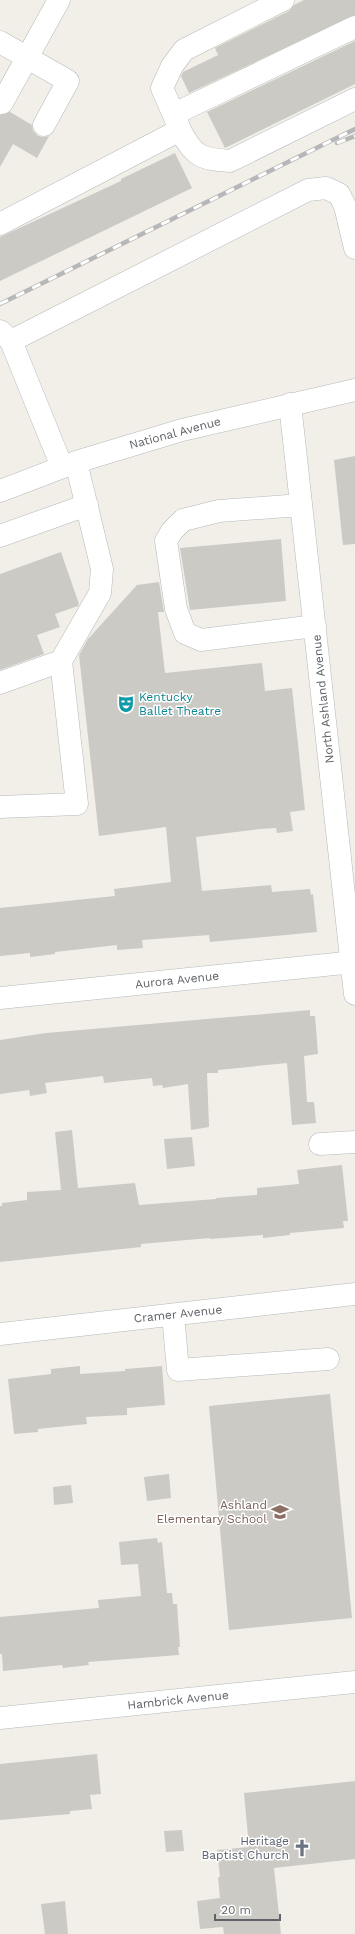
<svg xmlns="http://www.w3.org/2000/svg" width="355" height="1934" viewBox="0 0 355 1934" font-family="'Work Sans',sans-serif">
	<rect width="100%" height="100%" fill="#f1efe8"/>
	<path fill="#cccac5" d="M304 0H355V15L189 93 181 76 183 72 218 55 215 48 289 11 294 5Z
		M355 41V84L225 148 207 112Z
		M10 112 32 125 33 131 38 136 44 137 49 136 37 158 13 144 0 167V115Z
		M175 153 192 188 0 281V237L121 181V179Z
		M355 456V544L343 545 334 460Z
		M281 539 286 601 190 610 180 548Z
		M61 552 79 604 78 606 55 614 60 627 37 635 44 654 0 670V574Z
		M159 582 164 612H158L165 673 262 663 265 691 292 688 305 810 290 812 293 831 277 833 276 828 260 829 196 837 202 891 271 885 272 892 310 889 311 895 313 894 317 932 210 942 209 935 142 940 143 948 117 950V945L55 952V954L30 957V953L0 956V908L115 896 114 889 171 882 166 827 99 836 79 655 88 639 137 585Z
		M310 1010V1016H315L318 1054 304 1056 307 1102H314L316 1123 292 1125 287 1063 218 1070V1073H207L209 1127 191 1130 188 1084 163 1088 162 1085 153 1086 152 1078 104 1083 103 1076 45 1083 47 1093 30 1096 29 1090 0 1094V1040L46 1033Z
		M72 1130 78 1188 135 1183 139 1205 216 1199V1198L257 1195V1188L299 1184 297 1170 342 1165 348 1221H343L344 1228 290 1233V1235L263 1238V1235L210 1239V1238L141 1244V1247L0 1262V1206H2V1203L27 1200V1192L61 1190 55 1132Z
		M192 1137 195 1166 167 1169 164 1139Z
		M80 1366V1374L125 1371V1369L162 1366 165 1405 127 1408V1415L86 1417 87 1424 38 1429V1432L14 1434 8 1379 51 1374V1369Z
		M330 1394 352 1618 229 1630 209 1406Z
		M169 1474 171 1498 147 1501 144 1477Z
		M71 1485 73 1503 54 1505 53 1487Z
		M157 1538 158 1543 162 1542 167 1593H172L173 1604H177L180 1647H178L179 1655 88 1662 89 1665 63 1668 62 1665 3 1671 2 1654H0V1617L99 1608 98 1600 141 1596 138 1564 121 1565 119 1542Z
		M97 1754 101 1794 90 1795 92 1809 70 1811V1814L0 1820V1764Z
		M355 1781V1859L274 1868 281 1934H224L223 1927 200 1929 197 1901 220 1898 218 1877H220L217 1850 249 1847 244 1793Z
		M182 1830 184 1851 166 1852 164 1831Z
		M65 1901 68 1934H45L41 1904Z"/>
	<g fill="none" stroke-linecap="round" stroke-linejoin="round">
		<g stroke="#b5b8bc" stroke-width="23">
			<path id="minor" d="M0 42 68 81 44 125
				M2 103 59 0
				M174 114 355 27
				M179 127 162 88 172 66 184 50 283 0
				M0 224 180 130C194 157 201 159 230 161L355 99
				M0 331 11 341 62 467
				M11 341 308 190 326 188 339 194 345 206 355 248
				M290 404 355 994
				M0 491 76 462 182 430 355 390
				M301 505 219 511 183 520 172 531 166 541 176 609 185 633 201 640 315 626
				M0 536 87 505
				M0 683 61 661 100 593 102 569 76 462
				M0 807 77 804 61 661
				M0 998 355 962
				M320 1144 355 1142
				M173 1315 178 1370 328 1359
				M0 1334 355 1294
				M0 1718 355 1682"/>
		</g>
		<use href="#minor" stroke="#fff" stroke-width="22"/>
		<g stroke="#b6b7b8" stroke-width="4.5">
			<path id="rail" d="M337 143 355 136
				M0 304 355 129"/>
		</g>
		<use href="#rail" stroke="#fff" stroke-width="3" stroke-dasharray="9" stroke-linecap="butt"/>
	</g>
	<defs>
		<g id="theatre-bare" transform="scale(1.38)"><path d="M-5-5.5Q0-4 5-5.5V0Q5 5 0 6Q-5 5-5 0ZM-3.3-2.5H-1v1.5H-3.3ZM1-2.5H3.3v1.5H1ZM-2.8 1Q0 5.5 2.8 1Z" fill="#0f9aa8" stroke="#fff" stroke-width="2.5" paint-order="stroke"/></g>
		<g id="school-bare" transform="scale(1.38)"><path d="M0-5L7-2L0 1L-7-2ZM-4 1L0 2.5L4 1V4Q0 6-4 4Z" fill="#8d6e63" stroke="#fff" stroke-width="2.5" paint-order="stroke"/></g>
		<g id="church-bare" transform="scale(1.38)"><path d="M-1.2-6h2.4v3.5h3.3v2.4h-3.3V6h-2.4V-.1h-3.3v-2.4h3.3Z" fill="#6b7280" stroke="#fff" stroke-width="2.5" paint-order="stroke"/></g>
	</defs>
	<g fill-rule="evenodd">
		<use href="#theatre-bare" x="126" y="704"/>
		<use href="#school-bare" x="280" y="1512"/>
		<use href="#church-bare" x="302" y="1848"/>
	</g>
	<g text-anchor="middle" stroke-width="3" stroke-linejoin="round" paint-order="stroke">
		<g font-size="12" fill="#5f6368" stroke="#fff">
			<text transform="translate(175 433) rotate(-15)" y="4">National Avenue</text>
			<text transform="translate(323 699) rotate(-96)" y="4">North Ashland Avenue</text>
			<text transform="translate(177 980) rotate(-6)" y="4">Aurora Avenue</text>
			<text transform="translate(178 1314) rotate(-6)" y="4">Cramer Avenue</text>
			<text transform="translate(178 1700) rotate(-6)" y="4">Hambrick Avenue</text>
		</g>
		<g font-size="12" fill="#0d838f" stroke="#fff" text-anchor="start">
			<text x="139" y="701">Kentucky<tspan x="139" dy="14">Ballet Theatre</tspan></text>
		</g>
		<g font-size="12" fill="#785e54" stroke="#fff" text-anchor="end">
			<text x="267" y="1509">Ashland<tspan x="267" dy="14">Elementary School</tspan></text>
		</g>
		<g font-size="12" fill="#5b616d" stroke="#fff" text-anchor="end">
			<text x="289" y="1845">Heritage<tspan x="289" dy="14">Baptist Church</tspan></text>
		</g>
	</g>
	<path d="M215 1914v6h65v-6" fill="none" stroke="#5f6368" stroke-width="2"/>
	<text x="221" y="1914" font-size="12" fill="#5f6368" stroke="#ffffff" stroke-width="3" paint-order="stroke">20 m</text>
</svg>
